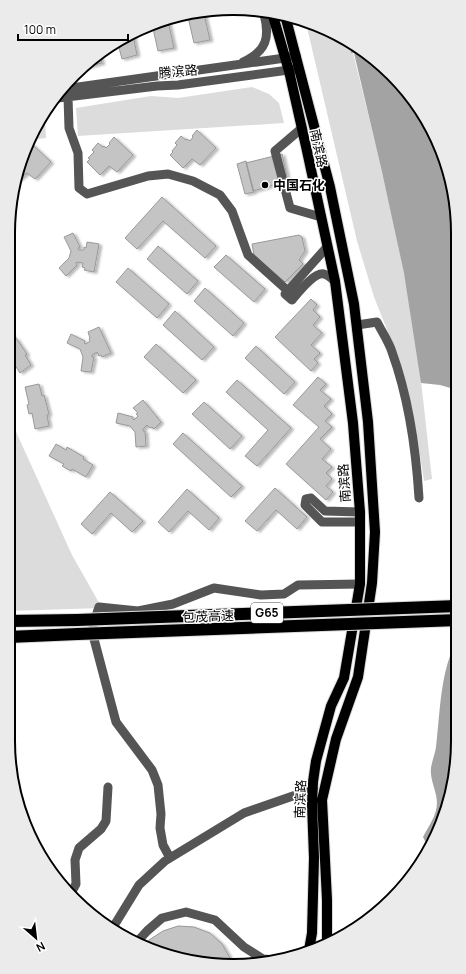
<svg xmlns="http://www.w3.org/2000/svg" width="466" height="974" viewBox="0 0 466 974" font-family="Manrope,'Noto Sans SC',sans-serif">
	<defs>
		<filter id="shadow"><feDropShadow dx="3" dy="1.5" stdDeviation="1" flood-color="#0004"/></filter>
	</defs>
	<rect width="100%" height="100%" fill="#fff"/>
	<path fill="#dcdcdc" d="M306 23 319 25 349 42 351 53H353C371 125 389 198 404 272 418 340 424 410 432 479L424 481 414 418 406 383 394 347 374 297 357 241Z
		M252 87 269 94 279 103 284 123 78 136 76 108 151 96 178 98Z
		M45 118 46 138 30 140Z
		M8 414 72 555 102 608 8 611Z"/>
	<path fill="#a3a3a3" d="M349 42 370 55 412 96 441 147 456 203 457 390 440 385 421 383 404 273 382 172 354 53H351Z
		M458 640V741L441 827 428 847 423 837C430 823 440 812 436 795 434 786 430 777 431 768 432 761 435 754 436 747 440 716 440 667 458 640Z"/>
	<path fill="#c4c4c4" stroke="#999" filter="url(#shadow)" d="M204 14 210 40 194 43 188 17Z
		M168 21 174 48 158 51 152 24Z
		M133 35 137 55 122 59 118 44Z
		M100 56 102 63 86 67V66Z
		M197 130 216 148 200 165 192 159 183 168 170 155 173 152 172 151 177 145 175 143 181 136 186 140 187 139 190 141 193 137 192 136Z
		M114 137 133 155 117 172 109 166 100 175 87 162 90 159 88 158 94 152 92 150 98 143 103 147 104 146 106 148 110 144 109 143Z
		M32 144 51 162 35 179 27 173 18 180 24 154V155L28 151 27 149Z
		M282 154 288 181 253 191 246 163Z
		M246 161 254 192 245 194 237 164Z
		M162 197 216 246 205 258 163 221 137 249 125 238Z
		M73 233 80 247 78 248 79 250H84V247L86 248 87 242 99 244 94 272 84 270 85 268 82 267 83 263 77 262 76 263 77 265 66 276 59 268 69 258 71 251 64 237Z
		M299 235 302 237 305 251 299 260 303 264 285 282 254 255 252 244Z
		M158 246 198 281 187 294 147 259Z
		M226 255 265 289 254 302 214 267Z
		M128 268 169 304 157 318 116 282Z
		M205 288 244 323 233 336 194 301Z
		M311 299 317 305 313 310 320 317 313 325 322 333 311 345 320 353 314 359 318 363 311 371 275 337Z
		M175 311 214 347 202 360 163 325Z
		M99 327 111 353 102 357 101 355 99 356 97 352 92 355V357H94L91 372 81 371 83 357 80 349 67 343 71 334 85 341 84 343 86 344 90 341 89 339 90 338 88 332Z
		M8 329 15 339 16 338 27 354 25 355 31 365 20 373 11 359 9 360 8 359Z
		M156 344 196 380 183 393 144 357Z
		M256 346 295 382 284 394 245 358Z
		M318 377 326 384 320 390 331 399 324 406 332 414 325 421 332 427 320 439 331 449 322 459 332 467 326 473 332 479 326 486 333 492 326 500 286 464 319 427 293 405Z
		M237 380 291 428 257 466 245 456 268 430 226 392Z
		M39 384 42 396 44 395 49 414 47 415 49 426 35 429 32 413 29 414 27 405 29 404 25 387Z
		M143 400 161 422 154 429 152 427 150 428 147 425 143 429V431H145L146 446 136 447 135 432 130 426 116 423 118 413 133 417V419L134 420 138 416 136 414 138 413 133 408Z
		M204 402 242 436 230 449 192 414Z
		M183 433 242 486 231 497 173 444Z
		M56 444 66 450 67 447 84 457 83 459 93 465 86 477 72 469 71 471 62 466 64 464 49 456Z
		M275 488 307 517 297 529 276 510 257 531 245 521Z
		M187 489 219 518 209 530 188 511 169 532 158 522Z
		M110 492 143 521 132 532 111 513 92 534 81 524Z
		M178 926 194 927 210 933 222 944 230 958 231 963 189 962 146 945 149 940 163 931Z"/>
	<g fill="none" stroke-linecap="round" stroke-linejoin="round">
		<g stroke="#dbdbdb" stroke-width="12">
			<path id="major" d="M273 16 289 71 307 151 335 281 353 423 360 512V584L344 678 331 706 316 761 313 782 312 804 314 858 312 933 309 950
				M286 19 330 187 354 304 368 422 375 532 372 583 358 677 336 739 322 800 327 900V945"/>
		</g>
		<g stroke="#dbdbdb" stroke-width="14">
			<path id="highway" d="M8 621 77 620
				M8 637 78 634"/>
		</g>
		<path stroke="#555" stroke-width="9" d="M243 62C267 51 270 37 264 14
			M64 89 285 58 296 55
			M68 97 69 128 78 153 79 188 87 194 148 176 168 174 193 181 220 195 232 211 248 255 288 291
			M58 98 157 86 178 85 296 69
			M302 128 275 151 290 208 321 217
			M327 247 285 294 292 300C298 293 314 272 324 274 328 275 332 279 335 281
			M357 325 377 322C382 332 389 342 392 352 409 399 416 449 419 498
			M360 512 325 511 311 498 306 499 305 505 322 522H360
			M170 858 163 845 160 828 161 814 158 785 152 770 116 722 94 639 93 625 99 607 138 611 173 604 214 588 261 595 284 594 298 585 360 584
			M71 893 76 884 75 860 79 848 101 829 106 821 108 787
			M112 929 139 885 165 861 244 813 313 789
			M137 942 147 931 162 918 186 912 215 920 244 947 263 959 276 960"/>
		<use href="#major" stroke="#000" stroke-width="10"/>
		<use href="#highway" stroke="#000" stroke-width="12"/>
		<g stroke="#dbdbdb" stroke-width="14" stroke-linecap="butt">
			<path id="highway-bridge" d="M77 620 458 606
				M78 634 458 620"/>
		</g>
		<use href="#highway-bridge" stroke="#000" stroke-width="12"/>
	</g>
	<circle fill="#000" stroke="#fff" stroke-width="1.5" cx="265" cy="185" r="4"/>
	<g text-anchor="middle" stroke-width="3" stroke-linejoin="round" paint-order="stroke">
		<rect fill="#fff" stroke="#4c4c4c" stroke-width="1" x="251" y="603" width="32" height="20" rx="3"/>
		<g font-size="12" font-weight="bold" fill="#000">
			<text x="267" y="617">G65</text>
		</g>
		<g font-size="13" fill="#000" stroke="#fff">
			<text transform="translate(178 71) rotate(-5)" y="5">腾滨路</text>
			<text transform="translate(319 148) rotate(78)" y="5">南滨路</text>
			<text transform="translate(344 483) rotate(-94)" y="5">南滨路</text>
			<text transform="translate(208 616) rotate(-2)" y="5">包茂高速</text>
			<text transform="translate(300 799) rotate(-88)" y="5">南滨路</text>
		</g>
		<g font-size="13" font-weight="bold" fill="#000" stroke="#fff" text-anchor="start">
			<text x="273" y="190">中国石化</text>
		</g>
	</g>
	<path d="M0 0H466V974H0ZM233 15H233A218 218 0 0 1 451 233V741A218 218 0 0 1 233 959H233A218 218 0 0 1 15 741V233A218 218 0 0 1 233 15Z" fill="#ebebeb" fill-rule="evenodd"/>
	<path fill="none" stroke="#000" stroke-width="2" d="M233 15H233A218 218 0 0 1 451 233V741A218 218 0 0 1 233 959H233A218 218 0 0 1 15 741V233A218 218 0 0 1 233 15Z"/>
	<g transform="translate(36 938) rotate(152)" stroke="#ffffff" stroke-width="3" paint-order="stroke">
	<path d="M0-3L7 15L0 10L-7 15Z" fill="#000000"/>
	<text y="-6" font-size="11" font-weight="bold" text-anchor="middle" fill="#000000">N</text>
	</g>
	<path d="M18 34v6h110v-6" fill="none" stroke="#000000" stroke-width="2"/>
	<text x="24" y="34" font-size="12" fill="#000000" stroke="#ffffff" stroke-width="3" paint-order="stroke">100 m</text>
</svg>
